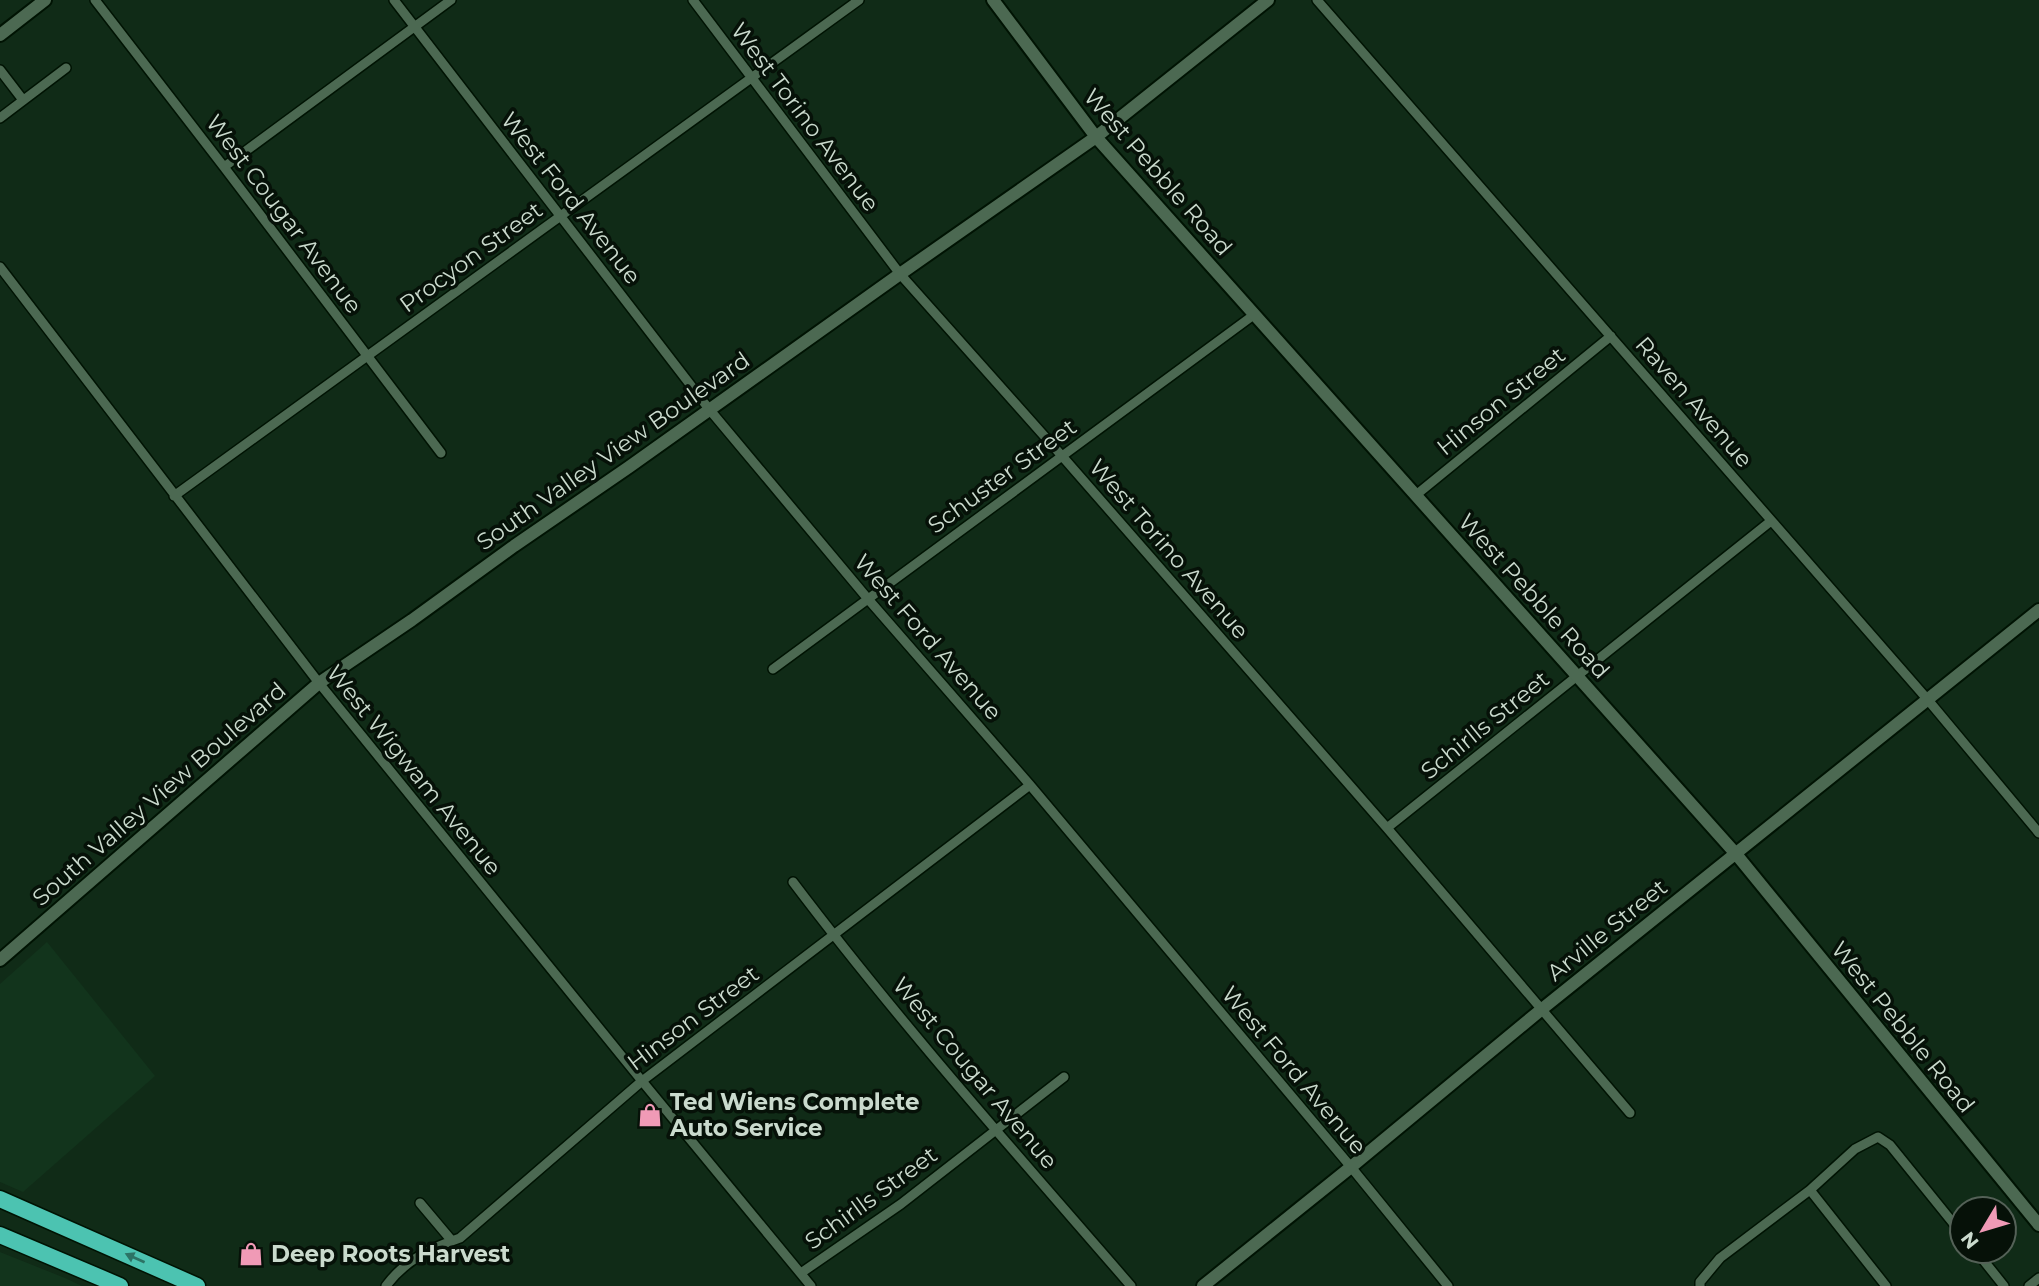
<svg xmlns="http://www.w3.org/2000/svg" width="2039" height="1286" viewBox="0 0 2039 1286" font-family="Montserrat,sans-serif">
	<rect width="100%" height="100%" fill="#102b17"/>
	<path fill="#12341c" d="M47 942 155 1076 23 1192 0 1182V984Z
		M0 1252 65 1278 82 1286H0Z"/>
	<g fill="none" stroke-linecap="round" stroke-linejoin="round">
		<g stroke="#001303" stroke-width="12">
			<path id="street" d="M95 0 224 167 441 453
				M394 0 709 409 868 599 1030 785 1351 1167 1448 1286
				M693 0 900 274 1062 456 1387 828 1630 1113
				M1317 0 1928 700 2039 833
				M0 70 23 100
				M0 118 66 68
				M224 167 451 0
				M0 267 319 683 642 1081 811 1286
				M1416 495 1611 336
				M174 496 859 0
				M773 669 1255 314
				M1387 828 1771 521
				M793 882C899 1022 1016 1153 1131 1286
				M1810 1190 1886 1286
				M420 1203 452 1241
				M1976 1251 2004 1286
				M801 1273 901 1204 1064 1077
				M386 1286C405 1260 431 1248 460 1238L642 1081 1030 785
				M1700 1286V1282L1720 1258 1810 1190 1855 1149 1878 1137 1890 1145 1962 1234
				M2029 1286 2039 1278"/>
		</g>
		<g stroke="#001303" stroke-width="16">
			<path id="secondary" d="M993 0 1096 137 1736 854 2039 1225
				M0 35 45 0
				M0 960 319 683 412 620 514 546 629 467 900 274 1096 137 1268 0
				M1203 1286 1351 1167 1542 1009 2039 610"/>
		</g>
		<g stroke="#001303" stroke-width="19">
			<path id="highway" d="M0 1199 197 1286
				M0 1235 120 1286"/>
		</g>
		<use href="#street" stroke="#4c6952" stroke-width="9"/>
		<use href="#secondary" stroke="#4c6952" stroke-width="12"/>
		<use href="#highway" stroke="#4cc3b1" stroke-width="16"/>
	</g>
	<defs><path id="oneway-solid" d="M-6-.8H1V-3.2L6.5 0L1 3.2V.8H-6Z" transform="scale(1.75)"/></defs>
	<use fill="#2c7365" href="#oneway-solid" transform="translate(135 1258) rotate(-156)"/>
	<defs>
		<g id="shop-bare" transform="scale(1.89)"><path d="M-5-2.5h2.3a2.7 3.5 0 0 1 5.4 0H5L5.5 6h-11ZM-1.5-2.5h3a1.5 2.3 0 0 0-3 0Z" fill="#f09ab6" stroke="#061108" stroke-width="2.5" paint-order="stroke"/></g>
	</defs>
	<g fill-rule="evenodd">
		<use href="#shop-bare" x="650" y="1115"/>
		<use href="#shop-bare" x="251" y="1254"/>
	</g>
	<g text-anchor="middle" stroke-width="7" stroke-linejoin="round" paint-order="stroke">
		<g font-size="23" fill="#cadacd" stroke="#061108">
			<text transform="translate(805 117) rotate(53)" y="8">West Torino Avenue</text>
			<text transform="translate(1158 172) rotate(49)" y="8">West Pebble Road</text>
			<text transform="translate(571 198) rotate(52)" y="8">West Ford Avenue</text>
			<text transform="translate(284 214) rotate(53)" y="8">West Cougar Avenue</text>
			<text transform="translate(471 257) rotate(-36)" y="8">Procyon Street</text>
			<text transform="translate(1501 401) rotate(-39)" y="8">Hinson Street</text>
			<text transform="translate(1694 402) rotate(49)" y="8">Raven Avenue</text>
			<text transform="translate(613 451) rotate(-35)" y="8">South Valley View Boulevard</text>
			<text transform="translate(1002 476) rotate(-36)" y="8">Schuster Street</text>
			<text transform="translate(1169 549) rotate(49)" y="8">West Torino Avenue</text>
			<text transform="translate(1534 596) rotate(48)" y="8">West Pebble Road</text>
			<text transform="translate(928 637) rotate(49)" y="8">West Ford Avenue</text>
			<text transform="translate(1485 725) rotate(-39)" y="8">Schirlls Street</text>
			<text transform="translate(414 770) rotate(51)" y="8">West Wigwam Avenue</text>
			<text transform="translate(159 794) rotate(-41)" y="8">South Valley View Boulevard</text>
			<text transform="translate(1607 930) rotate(-39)" y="8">Arville Street</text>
			<text transform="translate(693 1018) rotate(-37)" y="8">Hinson Street</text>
			<text transform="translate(1903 1027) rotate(51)" y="8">West Pebble Road</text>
			<text transform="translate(1294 1070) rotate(50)" y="8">West Ford Avenue</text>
			<text transform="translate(975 1073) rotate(50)" y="8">West Cougar Avenue</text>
			<text transform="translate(871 1198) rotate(-36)" y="8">Schirlls Street</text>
		</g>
		<g font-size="23" font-weight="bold" fill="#cadacd" stroke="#061108" text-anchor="start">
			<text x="670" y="1110">Ted Wiens Complete<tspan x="670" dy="26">Auto Service</tspan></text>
			<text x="271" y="1262">Deep Roots Harvest</text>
		</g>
	</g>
	<g transform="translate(1983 1230) rotate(232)"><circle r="33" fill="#061108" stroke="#546157" stroke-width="2"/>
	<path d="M0-5L12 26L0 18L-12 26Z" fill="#f09ab6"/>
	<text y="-10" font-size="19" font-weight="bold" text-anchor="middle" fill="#cadacd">N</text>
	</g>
</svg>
